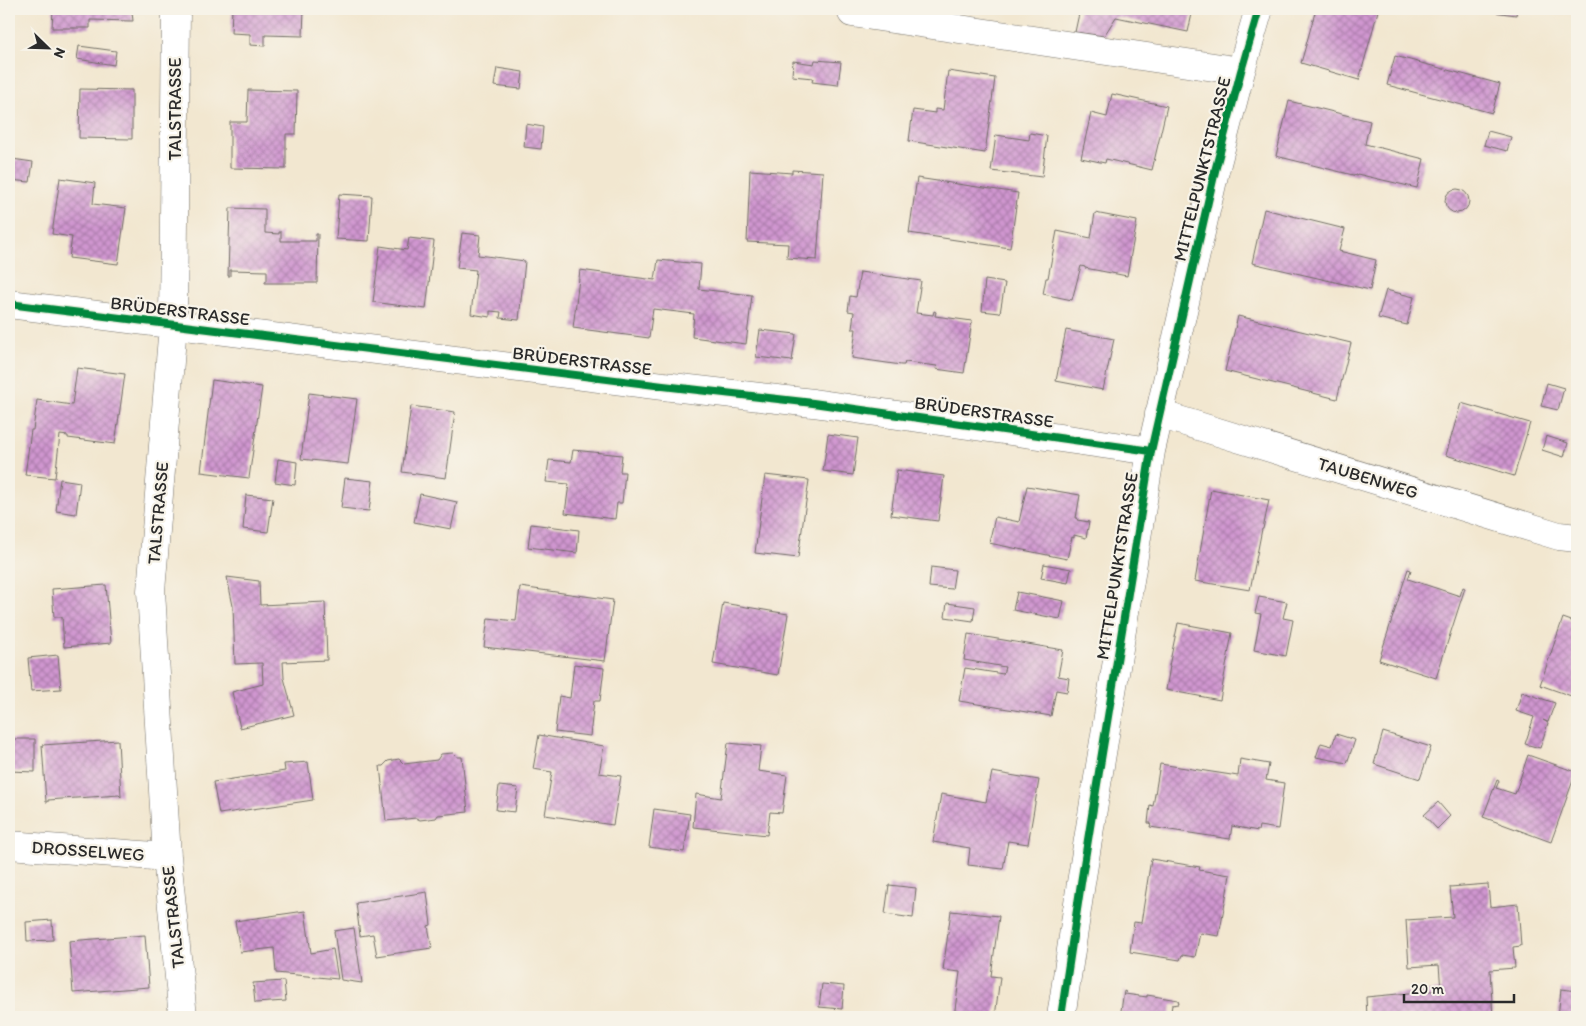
<svg xmlns="http://www.w3.org/2000/svg" width="1586" height="1026" viewBox="0 0 1586 1026" font-family="Itim,sans-serif">
	<defs>
		<pattern id="building-cross-hatch" width="8" height="8" patternUnits="userSpaceOnUse" patternTransform="scale(1.25)"><rect width="8" height="8" fill="#d096d0"/><path d="M0 0l8 8M0 8l8-8" fill="none" stroke="#a97ba9"/></pattern>
	</defs>
	<rect width="100%" height="100%" fill="#f7f3e8"/>
	<filter id="ink" filterUnits="userSpaceOnUse"><feTurbulence type="fractalNoise" baseFrequency=".02" numOctaves="2"/><feDisplacementMap in="SourceGraphic" scale="10" xChannelSelector="R" yChannelSelector="G"/><feConvolveMatrix kernelMatrix="1 2 1 2 8 2 1 2 1" color-interpolation-filters="sRGB"/></filter>
	<filter id="wash" filterUnits="userSpaceOnUse"><feTurbulence type="fractalNoise" baseFrequency=".0096" numOctaves="4" result="noise"/><feDisplacementMap in="SourceGraphic" scale="20" xChannelSelector="R" yChannelSelector="G"/><feGaussianBlur stdDeviation="1.12" result="paint"/><feColorMatrix in="noise" values="0 0 0 0 0 0 0 0 0 0 0 0 0 0 0 0 0 1.4 0 .05"/><feComposite in="paint" operator="in"/></filter>
	<g filter="url(#wash)">
		<rect width="100%" height="100%" fill="#f2e7d0"/>
		<g id="blocks">
			<path fill="url(#building-cross-hatch)" d="M53 9H141V12H132L133 21 90 20V28H52Z
				M232 9H304L303 36 265 35V46L250 45V34L231 33Z
				M338 9H363L362 13 338 10Z
				M925 9H945V13Z
				M1080 9 1105 13 1106 9H1193L1188 32 1116 17 1104 36 1075 32Z
				M1316 9H1377V11H1378L1359 80 1301 63Z
				M1494 9H1517L1516 15 1493 12Z
				M79 46 116 51 114 65 77 59Z
				M1395 56 1500 84 1492 113 1387 85Z
				M815 60 841 62 838 85 812 82 813 78 792 76 793 61 814 64Z
				M497 68 523 72 521 89 494 86Z
				M948 71 995 78 985 153 909 141 913 110 935 113V109L943 110Z
				M80 89 132 90V139L79 138Z
				M248 90 297 91 296 134H286V169L230 168V122H247Z
				M1112 94 1167 106 1152 170 1106 159 1105 163 1081 158 1091 113 1107 117Z
				M1289 101 1370 121 1365 144 1424 159 1417 188 1357 174V176L1276 156Z
				M526 124 543 127 541 149 524 147Z
				M1488 131 1511 137 1507 151 1484 145Z
				M1030 133 1047 136 1042 177 991 171 996 135 1029 140Z
				M12 159 33 162 30 182 9 180Z
				M750 170 792 173V170L823 172 817 260 787 258 788 244 747 242Z
				M60 178 95 183 93 204 126 208 118 264 69 258 72 237 52 234Z
				M917 178 1018 193 1010 248 909 233Z
				M1445 201a12 12 0 1 1 24 0a12 12 0 1 1-24 0Z
				M339 194 372 196 369 241 336 239Z
				M230 208 265 209V233L279 234V232H281V241H316V234H318L317 283H265V281H267V271L230 270V276H228Z
				M1264 209 1345 229 1339 251 1376 260 1370 290 1252 263Z
				M1095 213 1137 221 1127 276 1085 268V267L1081 266 1072 300 1043 294 1046 278H1048L1057 231 1091 238Z
				M462 233 480 235 478 255 525 261 519 320 500 318 501 312 490 311V317L471 314 476 270 457 268Z
				M409 238 434 241 426 309 373 302 380 246 407 250Z
				M658 260 701 264 699 289 752 295 746 344 692 337 694 314 653 309 649 338 573 328 580 270 655 280Z
				M860 272 921 281 916 313 933 315 934 311 936 312 935 316 972 321 964 373 936 369 937 366 905 362 904 365H901L852 358 856 329H852L854 312 848 311 850 296 856 297Z
				M985 280 1005 283 1000 313 982 311Z
				M1386 290 1414 297 1407 325 1378 318Z
				M1238 316 1351 343 1337 399 1225 371Z
				M760 330 796 334 792 361 756 357Z
				M1066 330 1114 339 1103 390 1056 381Z
				M77 368 125 374 115 444 68 438V436L60 435 55 478 25 475 31 430H33L37 400 72 405Z
				M212 380 262 387 249 478 201 472Z
				M1547 383 1564 388 1558 410 1541 406Z
				M309 393 357 399 348 464 301 459Z
				M1461 403 1530 423 1514 476 1446 455Z
				M411 406 455 412 446 478 402 472Z
				M828 434 858 438 853 475 823 471Z
				M1546 436 1568 443 1564 457 1542 450Z
				M573 450 622 455 620 472H625L622 503H617L615 519 565 513 569 484 546 482 549 460 571 462Z
				M278 459 297 462 295 485 275 482Z
				M897 470 944 476 938 521 891 515Z
				M765 475 809 480 798 558 755 553Z
				M345 478 373 481 369 511 341 508Z
				M60 479 80 482 76 514 56 511Z
				M1027 486 1080 495 1076 518H1078L1077 520 1089 522 1086 538 1074 535V538L1072 537 1067 559 989 543 995 517 1019 522Z
				M1211 489 1269 500 1263 529H1262L1250 590 1195 581Z
				M420 494 457 502 451 529 414 522Z
				M246 495 273 498 268 532 243 529Z
				M531 524 579 530 577 553 528 547Z
				M1044 564 1071 569 1068 583 1041 578Z
				M931 567 955 570 952 589 929 587Z
				M1408 569 1411 570 1408 579 1460 596 1463 587 1465 588 1436 678 1379 660Z
				M227 577 259 581 260 605 325 602 327 660 283 662 284 678 294 715 240 728 232 692 263 684 262 663 235 664 233 606Z
				M106 585 111 643 64 647 62 617H54L52 589Z
				M520 587 613 600 605 661 484 647 488 618 516 621Z
				M1017 592 1064 601 1060 619 1013 610Z
				M1259 597 1287 602 1283 618 1293 620 1286 656 1254 650 1261 614 1255 613Z
				M723 603 788 614 778 675 713 664Z
				M947 603 975 607 973 621 945 617Z
				M1563 618 1577 623V698L1540 685Z
				M1178 623 1232 633 1220 700 1166 690 1170 666H1169Z
				M968 634 1063 650 1058 676 1069 678 1067 692 1056 690 1051 716 959 701 965 668 1003 674 1005 667 964 660Z
				M58 655 61 689 31 691 28 658Z
				M574 664 604 668 600 701H594L590 736 555 732 559 696 570 698Z
				M1522 692 1555 703 1548 722 1543 720 1548 723 1540 748 1525 744 1534 717 1516 711Z
				M1383 732 1431 747 1420 779 1374 764Z
				M1336 734 1355 740 1347 763 1316 757 1321 743 1332 746Z
				M539 735 604 746 599 773 621 776 613 825 545 815 552 772 533 769Z
				M9 739H35V772L9 771Z
				M118 740 121 797 119 795 48 800V802H46L42 745Z
				M728 743 761 746 758 771 787 775 782 813 770 812 767 835 693 827 696 794 721 798Z
				M453 753 457 757H462L468 812 438 815 436 818 420 820 416 818 386 821 380 766H383L388 761 399 759 404 764 437 760 441 754Z
				M1528 755 1576 772 1551 842 1483 817 1497 780 1499 781 1496 788 1515 794Z
				M1240 759 1269 764 1266 780 1284 783 1278 829 1259 826 1258 831 1232 826 1230 839 1150 827 1151 823H1148L1150 805 1153 806 1160 764 1238 776Z
				M308 762 313 800 219 814 213 782 285 771 284 764Z
				M992 772 1039 780 1028 844 1008 841 1003 869 968 865 970 848 933 842 941 794 986 802Z
				M499 786 518 788 515 812 496 810Z
				M1438 802 1450 816 1437 829 1424 815Z
				M654 809 690 814 684 852 649 847Z
				M1151 859 1200 867 1199 870 1230 875 1219 936 1200 933 1195 957 1182 955 1180 960 1130 952 1134 922 1141 923Z
				M1488 884 1490 907 1518 904 1521 946 1513 947 1515 968 1490 970 1493 1017H1367L1366 997 1441 990 1439 965 1409 967 1406 920 1453 917 1450 887Z
				M889 885 916 888 913 918 885 914Z
				M427 892 431 925 428 926 432 948 377 956 373 934 360 936 356 903Z
				M305 911 311 953 333 949 338 979 276 973 274 948 240 952 235 921Z
				M951 911 999 916 991 976 1000 977 995 1017H954L960 972 943 970Z
				M52 920 53 940 27 941 26 922Z
				M354 928 362 983 341 980 334 931Z
				M145 935 149 987 73 993 69 941Z
				M284 981 286 1001 255 1003 253 983Z
				M822 984 844 986 842 1009 819 1007Z
				M1561 989 1577 991V1017H1558Z
				M1124 991 1126 992 1125 994 1147 997V995L1178 1000 1179 1004 1172 1005 1170 1017H1120Z"/>
		</g>
	</g>
	<g filter="url(#ink)">
		<use href="#blocks" fill-opacity="0" stroke="#716d65" stroke-width="1"/>
		<g fill="none" stroke-linecap="round" stroke-linejoin="round">
			<g stroke="#716d65" stroke-width="29">
				<path id="street" d="M176 9 173 325 151 591 167 857 183 1017
					M852 13 1241 71
					M9 304 663 386 813 403 1151 451
					M1159 414 1559 536 1577 538
					M9 845 167 857
					M1061 1017 1081 883 1151 451 1215 171 1241 71 1259 9"/>
			</g>
			<use href="#street" stroke="#fff" stroke-width="28"/>
			<g stroke="#f7f3e8" stroke-width="11">
				<path id="cycleway" d="M9 304 663 386 813 403 1151 451
					M1061 1017 1081 883 1151 451 1215 171 1241 71 1259 9"/>
			</g>
			<use href="#cycleway" stroke="#00873e" stroke-width="8"/>
		</g>
	</g>
	<g text-anchor="middle" stroke-width="4.5" stroke-linejoin="round" paint-order="stroke">
		<g font-size="18" fill="#2b2b2b" stroke="#f7f3e8">
			<text transform="translate(175 109) rotate(-90)" y="6">TALSTRASSE</text>
			<text transform="translate(1202 169) rotate(-76)" y="6">MITTELPUNKTSTRASSE</text>
			<text transform="translate(180 311) rotate(7)" y="6">BRÜDERSTRASSE</text>
			<text transform="translate(582 361) rotate(7)" y="6">BRÜDERSTRASSE</text>
			<text transform="translate(984 412) rotate(8)" y="6">BRÜDERSTRASSE</text>
			<text transform="translate(1368 478) rotate(17)" y="6">TAUBENWEG</text>
			<text transform="translate(158 513) rotate(-85)" y="6">TALSTRASSE</text>
			<text transform="translate(1117 566) rotate(-81)" y="6">MITTELPUNKTSTRASSE</text>
			<text transform="translate(88 851) rotate(4)" y="6">DROSSELWEG</text>
			<text transform="translate(173 917) rotate(-96)" y="6">TALSTRASSE</text>
		</g>
	</g>
	<rect width="1586" height="1026" fill="none" stroke="#f7f3e8" stroke-width="30"/>
	<g transform="translate(48 48) rotate(113)" stroke="#f7f3e8" stroke-width="4" paint-order="stroke">
	<path d="M0-4L9 19L0 12L-9 19Z" fill="#2b2b2b"/>
	<text y="-8" font-size="14" font-weight="bold" text-anchor="middle" fill="#2b2b2b">N</text>
	</g>
	<path d="M1404 994v8h110v-8" fill="none" stroke="#2b2b2b" stroke-width="2.5"/>
	<text x="1411" y="994" font-size="15" fill="#2b2b2b" stroke="#f7f3e8" stroke-width="4" paint-order="stroke">20 m</text>
</svg>
